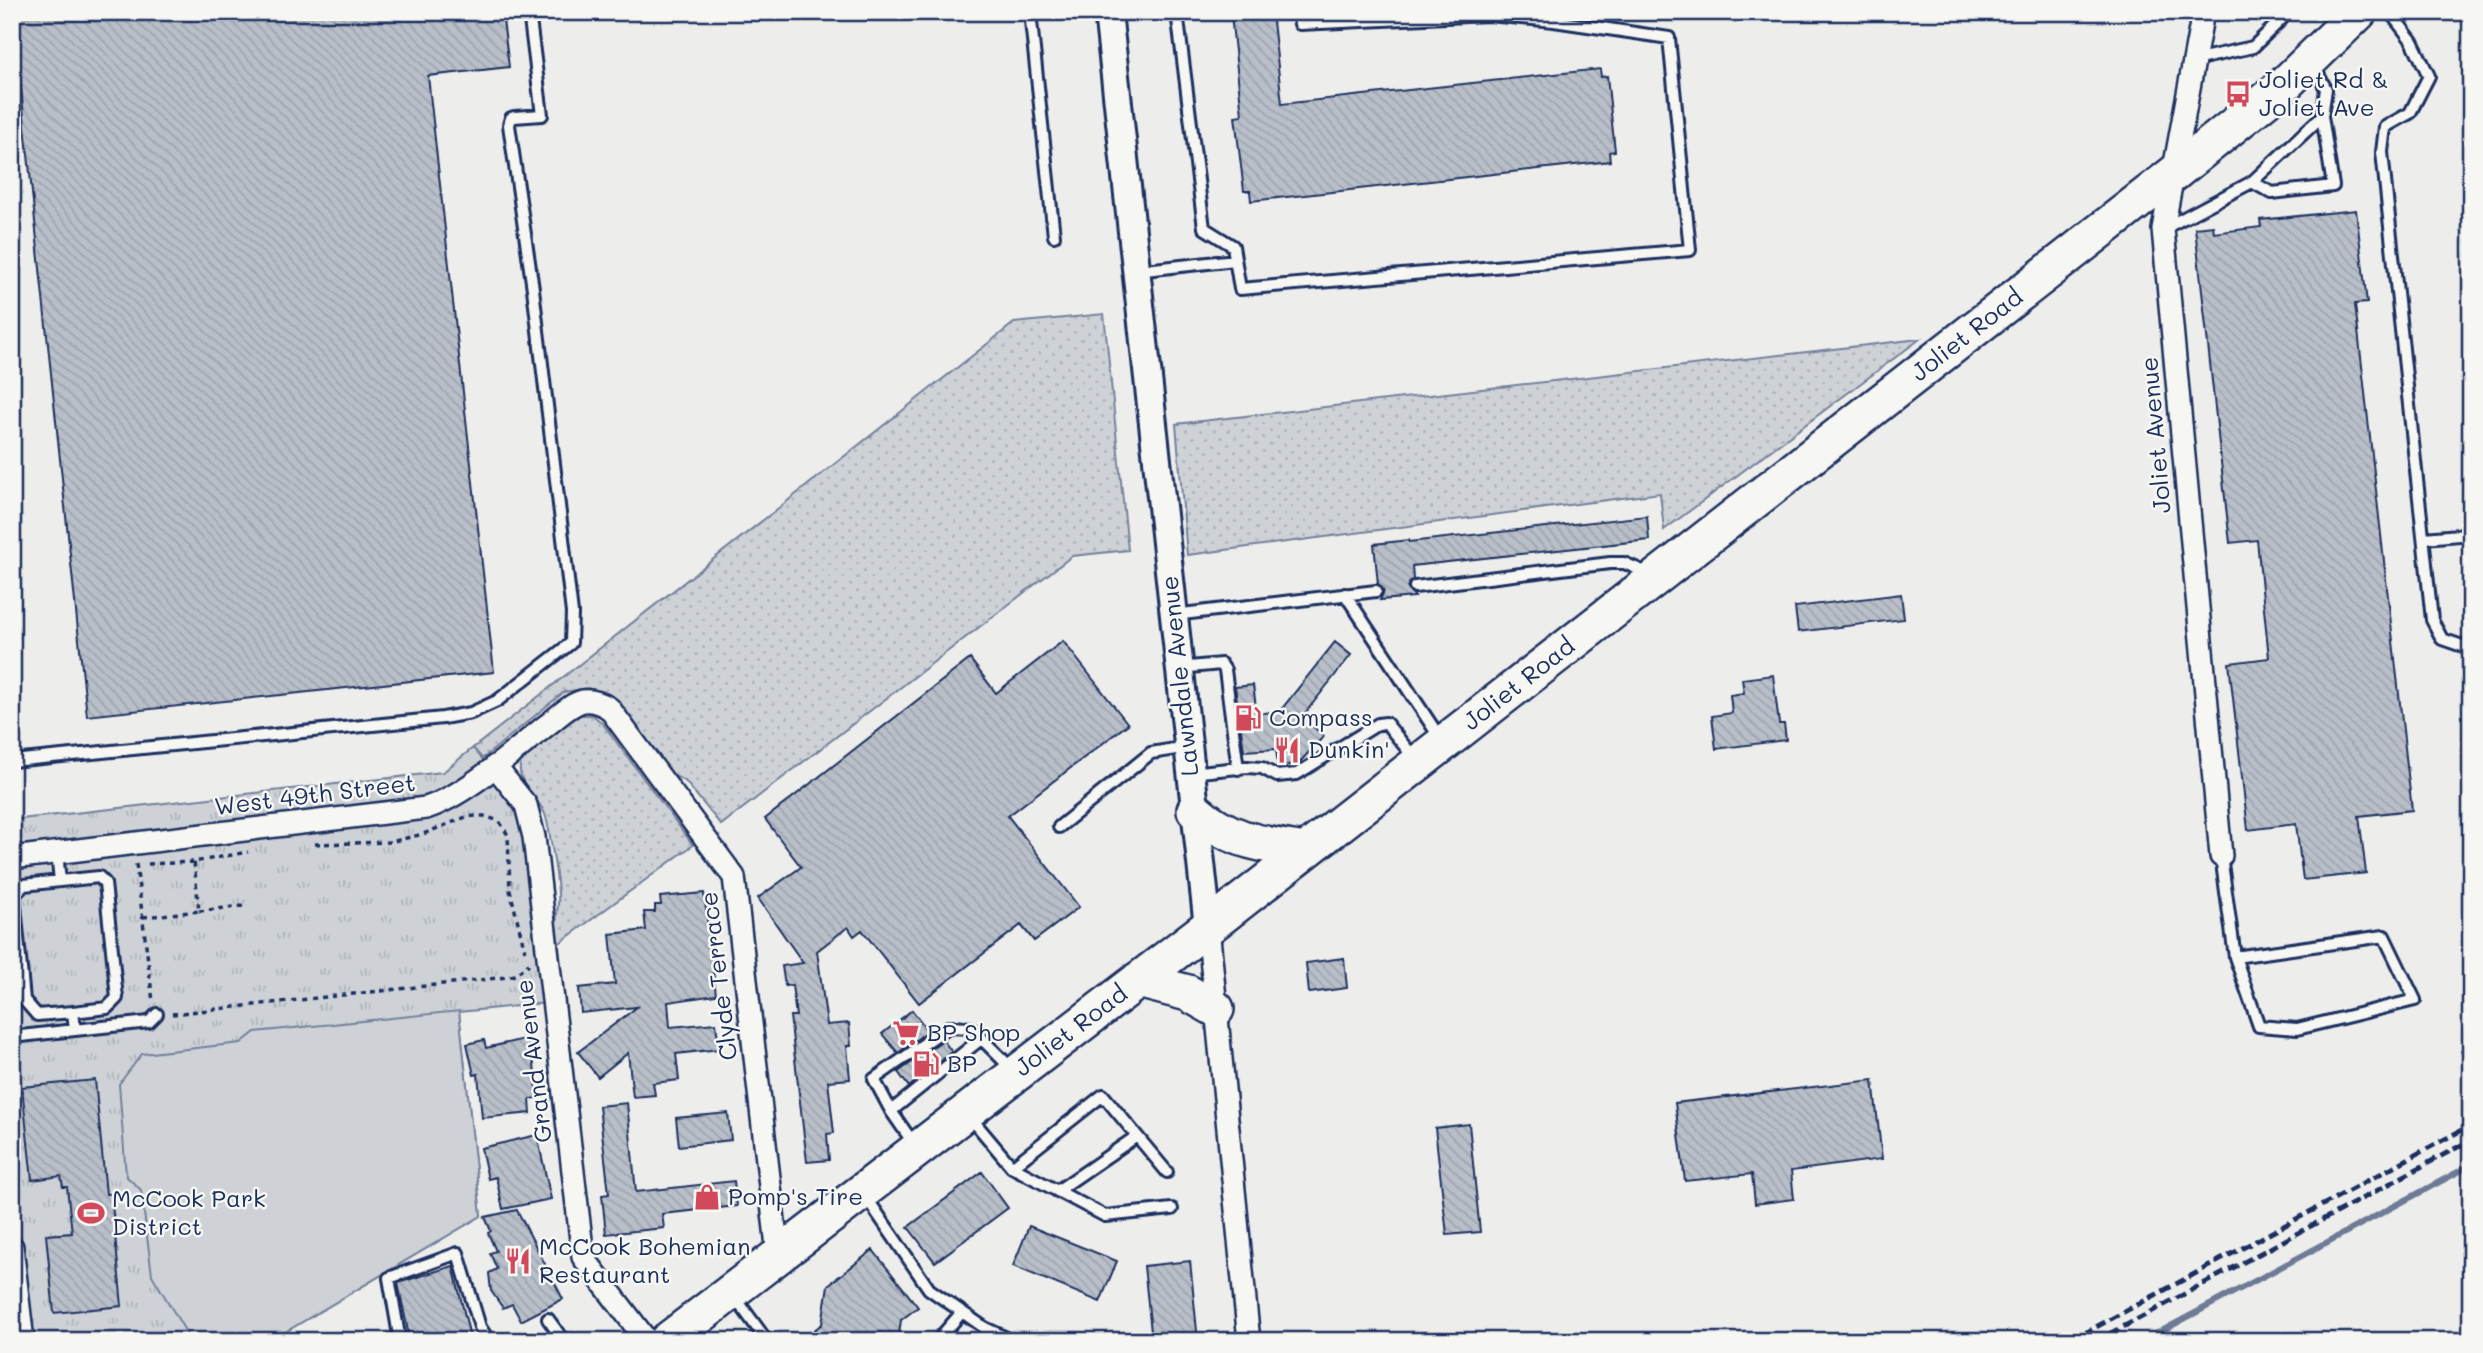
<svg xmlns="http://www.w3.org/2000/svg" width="2483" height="1353" viewBox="0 0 2483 1353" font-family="Mali,sans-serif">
	<defs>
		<pattern id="grass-dots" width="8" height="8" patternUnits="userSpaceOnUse" patternTransform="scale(1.75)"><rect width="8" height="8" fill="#ced2d7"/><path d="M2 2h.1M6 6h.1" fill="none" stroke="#b0b5bb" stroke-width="1.8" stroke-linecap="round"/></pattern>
		<pattern id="park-tufts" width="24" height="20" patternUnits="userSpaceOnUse" patternTransform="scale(1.75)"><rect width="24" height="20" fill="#ced2d7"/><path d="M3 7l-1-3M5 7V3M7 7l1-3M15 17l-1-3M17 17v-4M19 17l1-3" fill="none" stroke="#b0b5bb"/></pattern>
		<pattern id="building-back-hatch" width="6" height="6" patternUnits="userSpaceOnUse" patternTransform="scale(1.75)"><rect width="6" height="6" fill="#b9bfc8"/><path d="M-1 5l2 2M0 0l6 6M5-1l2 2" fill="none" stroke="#9ea4ae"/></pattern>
	</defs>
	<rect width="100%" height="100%" fill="#edeeec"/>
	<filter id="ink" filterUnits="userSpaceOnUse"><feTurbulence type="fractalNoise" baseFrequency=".0143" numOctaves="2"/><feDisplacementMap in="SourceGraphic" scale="14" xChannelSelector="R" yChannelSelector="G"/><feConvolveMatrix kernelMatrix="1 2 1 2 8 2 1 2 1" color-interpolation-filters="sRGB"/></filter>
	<g filter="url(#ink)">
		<path fill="url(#grass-dots)" stroke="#74809a" stroke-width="2" d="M1104 314 1128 550 1072 556 721 825 685 781 674 776 614 699 588 688 564 692 482 759 473 748 1014 323Z
			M1920 339 1664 530 1660 493 1187 555 1176 424Z
			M579 715H593L603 724 693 845 554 947C554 932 557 919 558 904 560 892 549 825 545 814 538 797 514 781 521 762 524 752 568 723 579 715Z"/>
		<path fill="url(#park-tufts)" stroke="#74809a" stroke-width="2" d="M473 748 521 805 547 1003 459 1012 481 1216 270 1341H25L12 1219V820L443 772Z"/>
		<path fill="#ced2d7" stroke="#74809a" stroke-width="2" d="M459 1011 481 1216 270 1341H191L152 1275 141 1190 126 1176 119 1084 142 1054 241 1043 255 1032Z"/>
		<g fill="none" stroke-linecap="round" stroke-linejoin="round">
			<path stroke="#6e7a96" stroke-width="6" d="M2143 1341 2471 1165"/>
		</g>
		<path fill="url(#building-back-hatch)" stroke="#1b2f5e" stroke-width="2" d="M13 12H502L509 67 428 76 494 672 87 716Z
			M1258 12H1272L1282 104 1600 69 1601 77 1607 76 1615 151 1609 152 1610 161 1251 201 1250 191H1244L1235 116 1242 115 1231 15Z
			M2356 210 2367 303 2355 304 2412 810 2359 816 2366 873 2303 880 2296 824 2248 830 2229 663 2269 658 2257 540 2230 543 2195 228 2213 226 2214 233 2261 227 2260 220Z
			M1647 516 1649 540 1412 566 1413 579 1407 587 1415 597 1380 600 1384 591 1378 584 1374 544 1409 540V542Z
			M1901 594 1904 619 1798 632 1795 607Z
			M1063 641 1128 724 1008 816 1079 907 1034 941 1021 925 919 1003 862 930 854 936 848 927 817 951 827 1025 849 1023 851 1046H847L850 1079 828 1081 834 1133 827 1134 829 1160 807 1162 790 1016H796L792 985 785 986 782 966 803 963 758 898 801 867 765 819 970 659 996 693Z
			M1335 642 1351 655 1302 717 1324 736 1298 764 1278 766 1276 749 1244 751 1235 687 1253 685 1257 714 1280 711Z
			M1773 675 1779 724H1784L1786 740 1716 749 1712 716 1732 713 1730 695 1744 693 1742 679Z
			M704 893 716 995 668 1002 670 1027 716 1023 719 1049 676 1054 679 1080 653 1083 655 1095 633 1097 628 1053 598 1077 578 1052 637 1007 581 1013 579 988 615 984 610 934 646 930 644 912H655V905H661L660 897Z
			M1344 958 1347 988 1309 993 1306 963Z
			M912 1010 928 1031 898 1053 882 1034Z
			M528 1038 534 1064 537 1098 530 1099 531 1113 482 1118 478 1074 474 1075 467 1044 484 1040 486 1048Z
			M943 1040 952 1052 909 1087 898 1072Z
			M95 1080 106 1194H111L122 1306 54 1313 46 1235 72 1233 67 1187H63L61 1176 32 1180 22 1087Z
			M1873 1080 1882 1159 1791 1171 1794 1199 1755 1204 1752 1174 1685 1181 1675 1103Z
			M627 1103 636 1192 734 1181 737 1206 662 1214 664 1228 606 1234 602 1195 609 1194 599 1106Z
			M728 1113 731 1140 679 1146 676 1118Z
			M1469 1124 1480 1232 1447 1235 1435 1128Z
			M537 1135 551 1199 503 1209 496 1177 488 1179 481 1148Z
			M982 1172 1008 1208 935 1262 908 1227Z
			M517 1210 563 1299 521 1321 512 1304 503 1308 491 1291 489 1273 497 1269 490 1253 496 1251 488 1233 491 1231 485 1217Z
			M1029 1226 1117 1261 1100 1302 1013 1266Z
			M873 1250 918 1307 901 1320 898 1341H800L822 1324 828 1285Z
			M1190 1261 1198 1341H1152L1144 1266Z
			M453 1266 471 1341H410L398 1283Z"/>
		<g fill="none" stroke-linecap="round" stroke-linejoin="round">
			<g stroke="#1b2f5e" stroke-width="16">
				<path id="service" d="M1030 12 1054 236
					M1177 12 1204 228 1233 246 1240 289 1690 250 1669 38 1554 21 1488 15 1300 24 1298 12
					M2390 12 2412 41 2429 76 2410 113 2385 127 2382 152 2432 620 2442 639 2471 649
					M2194 60 2253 47 2289 12
					M2252 182 2272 193 2333 186 2322 116
					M2163 229 2252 182 2322 116 2326 89 2312 63
					M1136 271 1235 260
					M2424 538 2471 534
					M1415 587 1610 563H1624L1650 574
					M1345 594 1442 741
					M1174 615 1376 591
					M1179 668 1221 664 1225 670 1238 769
					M12 761 443 718 471 713 497 701 571 643 572 613 533 289 509 125 511 118 514 117 542 115 529 12
					M1191 773 1247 767 1262 768 1277 776 1297 774 1378 724 1386 723 1416 760
					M1059 827 1151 753 1188 747
					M2221 856 2235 957 2384 936 2415 1000 2297 1029 2259 1026 2235 957
					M60 881 24 885 14 895 24 1000 37 1015 73 1012
					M75 1030 149 1022 157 1014
					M12 1037 75 1030 73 1012 107 1008 117 998 105 883 99 877 60 881 57 853
					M891 1111 982 1038
					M970 1117 1012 1167 1105 1216 1172 1209
					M1137 1136 1167 1172
					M916 1147 891 1111 874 1079 948 1027 971 1028 1014 1071
					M1012 1167 1103 1095 1137 1136 1057 1191
					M864 1194 929 1289 985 1328 1013 1341
					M734 1296 767 1341
					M548 1319 564 1341
					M400 1341 389 1278 458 1253 480 1327 489 1341
					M937 1341 962 1312"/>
			</g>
			<g stroke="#1b2f5e" stroke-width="26">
				<path id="minor" d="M2203 12 2163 229 2221 856
					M495 766 526 805 534 837 583 1257 647 1341
					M12 858 426 808C465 796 514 751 547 725 558 717 570 704 583 701 593 700 601 703 609 708L734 877 778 1255
					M1208 927 1249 1341
					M12 1247 23 1341"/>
			</g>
			<g stroke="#1b2f5e" stroke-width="32">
				<path id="tertiary" d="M1108 12 1208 927"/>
			</g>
			<g stroke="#1b2f5e" stroke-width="40">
				<path id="primary" d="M1195 810C1229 841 1262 844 1305 851
					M1138 980 1188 993 1216 1009
					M667 1341 1208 927 2172 175 2284 85 2359 12"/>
			</g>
			<path stroke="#1b2f5e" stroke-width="3.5" stroke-dasharray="5 5" stroke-linecap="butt" d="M315 844 390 842 423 834 466 817 476 816H484L499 821 508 835 510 890 525 951
				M136 864 153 1002
				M148 864 194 862 248 852
				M199 911 243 906
				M143 917 199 911 194 862
				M172 1014 507 977 515 975 529 964"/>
			<use href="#service" stroke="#f6f6f2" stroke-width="10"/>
			<use href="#minor" stroke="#f6f6f2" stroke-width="21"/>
			<use href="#tertiary" stroke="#f6f6f2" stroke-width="26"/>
			<use href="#primary" stroke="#f6f6f2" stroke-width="35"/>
			<path stroke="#1b2f5e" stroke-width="5" stroke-dasharray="10 5" stroke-linecap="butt" d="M2461 1052 2471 1047
				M2070 1341 2471 1125
				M2097 1341 2471 1140"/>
		</g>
	</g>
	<defs>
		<g id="bus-bare" transform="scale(2.1)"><path d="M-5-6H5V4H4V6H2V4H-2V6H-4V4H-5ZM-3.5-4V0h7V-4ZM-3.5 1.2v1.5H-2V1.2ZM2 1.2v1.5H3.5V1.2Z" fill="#d1495b" stroke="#f6f6f2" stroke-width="2.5" paint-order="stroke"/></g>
		<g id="fuel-bare" transform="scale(2.1)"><path d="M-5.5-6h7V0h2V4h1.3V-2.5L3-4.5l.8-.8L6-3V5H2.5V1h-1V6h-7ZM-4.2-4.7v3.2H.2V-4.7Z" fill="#d1495b" stroke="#f6f6f2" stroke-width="2.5" paint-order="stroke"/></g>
		<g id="restaurant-bare" transform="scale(2.1)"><path d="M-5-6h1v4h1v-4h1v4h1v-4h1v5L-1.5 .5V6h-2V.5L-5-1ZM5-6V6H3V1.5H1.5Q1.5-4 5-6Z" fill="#d1495b" stroke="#f6f6f2" stroke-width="2.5" paint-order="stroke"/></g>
		<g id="supermarket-bare" transform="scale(2.1)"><path d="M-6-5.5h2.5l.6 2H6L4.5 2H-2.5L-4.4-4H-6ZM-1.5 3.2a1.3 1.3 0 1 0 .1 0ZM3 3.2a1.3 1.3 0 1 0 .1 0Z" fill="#d1495b" stroke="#f6f6f2" stroke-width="2.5" paint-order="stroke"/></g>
		<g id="shop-bare" transform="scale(2.1)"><path d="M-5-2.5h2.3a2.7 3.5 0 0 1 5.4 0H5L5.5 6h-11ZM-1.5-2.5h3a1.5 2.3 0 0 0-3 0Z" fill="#d1495b" stroke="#f6f6f2" stroke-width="2.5" paint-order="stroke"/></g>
		<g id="stadium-bare" transform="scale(2.1)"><path d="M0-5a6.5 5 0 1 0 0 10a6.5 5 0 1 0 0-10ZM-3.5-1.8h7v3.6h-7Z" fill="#d1495b" stroke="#f6f6f2" stroke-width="2.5" paint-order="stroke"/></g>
	</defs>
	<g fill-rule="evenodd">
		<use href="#bus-bare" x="2238" y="94"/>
		<use href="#fuel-bare" x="1248" y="718"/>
		<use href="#restaurant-bare" x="1287" y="750"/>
		<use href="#supermarket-bare" x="906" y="1033"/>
		<use href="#fuel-bare" x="926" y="1064"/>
		<use href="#shop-bare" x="707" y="1197"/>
		<use href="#stadium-bare" x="91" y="1213"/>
		<use href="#restaurant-bare" x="518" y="1261"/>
	</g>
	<g text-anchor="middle" stroke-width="5" stroke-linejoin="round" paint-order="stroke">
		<g font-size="24" fill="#1b2f5e" stroke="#f6f6f2" text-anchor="start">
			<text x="2259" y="88">Joliet Rd &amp;<tspan x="2259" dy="28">Joliet Ave</tspan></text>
			<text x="1269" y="726">Compass</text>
			<text x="1308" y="758">Dunkin'</text>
			<text x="927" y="1041">BP Shop</text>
			<text x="947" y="1072">BP</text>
			<text x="728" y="1205">Pomp's Tire</text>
			<text x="112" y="1207">McCook Park<tspan x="112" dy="28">District</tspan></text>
			<text x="539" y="1255">McCook Bohemian<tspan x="539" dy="28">Restaurant</tspan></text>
		</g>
		<g font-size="24" fill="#1b2f5e" stroke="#f6f6f2">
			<text transform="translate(1967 335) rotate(-38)" y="8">Joliet Road</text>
			<text transform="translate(2156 435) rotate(-95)" y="8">Joliet Avenue</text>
			<text transform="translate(1180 676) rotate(-96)" y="8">Lawndale Avenue</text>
			<text transform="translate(1519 684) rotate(-38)" y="8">Joliet Road</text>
			<text transform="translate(315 795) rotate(-7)" y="8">West 49th Street</text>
			<text transform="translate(719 976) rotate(-97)" y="8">Clyde Terrace</text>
			<text transform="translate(1071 1031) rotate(-37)" y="8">Joliet Road</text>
			<text transform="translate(534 1061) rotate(-97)" y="8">Grand Avenue</text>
		</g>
	</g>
	<rect width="2483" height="1353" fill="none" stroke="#f6f6f2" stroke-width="42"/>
	<rect x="21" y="21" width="2441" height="1311" fill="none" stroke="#1b2f5e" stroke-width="2.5" filter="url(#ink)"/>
</svg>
